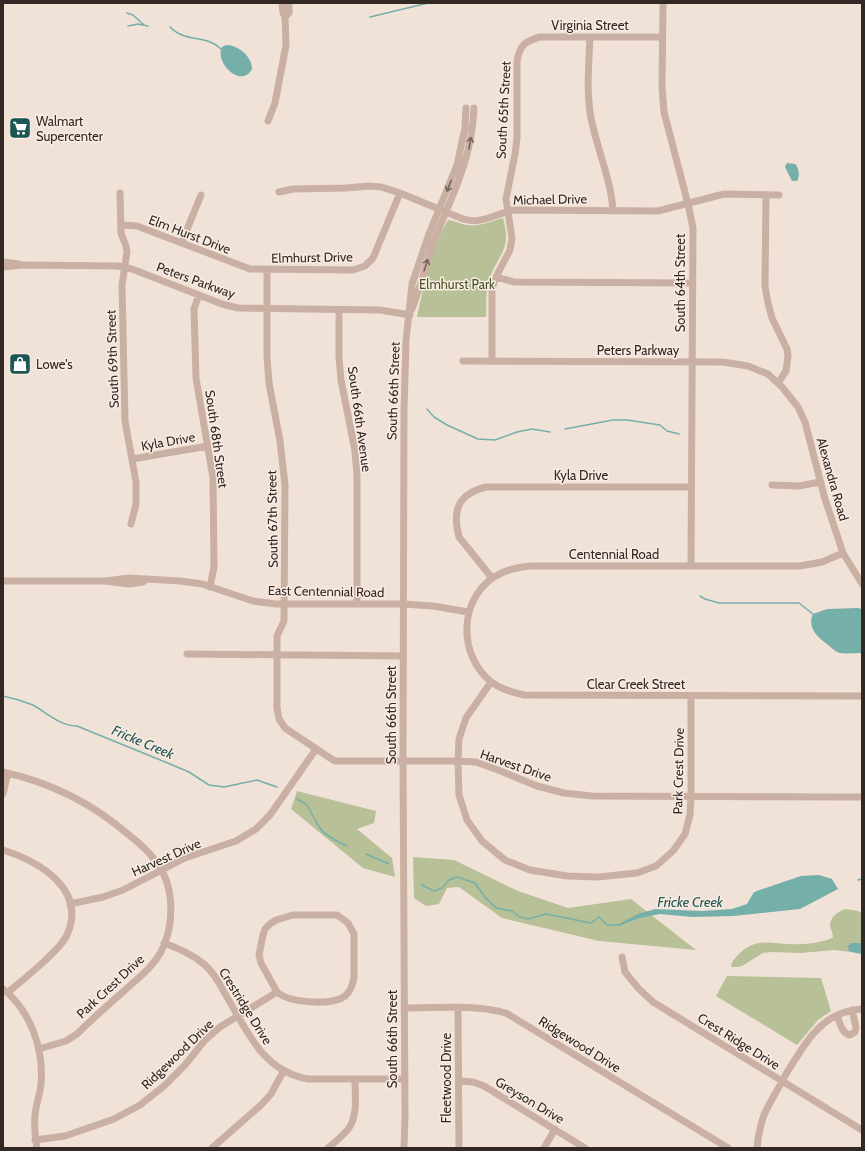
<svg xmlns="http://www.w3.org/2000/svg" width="865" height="1151" viewBox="0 0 865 1151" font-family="Cabin,sans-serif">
	<rect width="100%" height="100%" fill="#f1e2d7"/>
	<path fill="#b7c097" d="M503 218C512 251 499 252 489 280 485 291 487 305 486 317H417C424 284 431 249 448 220 455 221 461 224 467 225 480 227 491 221 503 218Z
		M297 791 376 811 374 823 357 829 392 858 395 877 363 868 291 809Z
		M413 857 454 860 518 891 568 908 631 899 696 950 599 941 502 918 459 887 447 888 439 904 426 906 414 898Z
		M845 909 858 911 862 913V943H851L849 951 851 952 834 950 801 953 772 952 763 953 742 966 737 967H732L731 965C733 960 736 957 740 953 759 935 777 946 800 944 810 944 821 942 830 939L833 937C833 933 831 930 830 926 830 917 837 912 845 909Z
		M727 976 821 978 831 1011 818 1020 797 1045 716 996Z"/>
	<path fill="#75afaa" d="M226 45C238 45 252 56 252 69 242 89 214 63 222 47Z
		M787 163 795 164C799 167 800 177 797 181H792L785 167Z
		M858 608 862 609V653C855 653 847 654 840 653 835 652 831 647 827 644 817 637 807 627 813 614L827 609Z
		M819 875 832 879 838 889 800 909 734 916 692 917 660 914 635 919 615 926 638 914 655 909 702 911 732 909 747 904 754 892 801 876Z
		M851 943H862V954L851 952 849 951 848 946Z"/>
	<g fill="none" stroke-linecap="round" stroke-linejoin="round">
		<path stroke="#75afaa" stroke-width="1.5" d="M127 13 133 15 143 24
			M370 17 428 3
			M128 26 138 24 148 26
			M170 27C185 43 206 34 221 49
			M427 409 434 417 447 425 478 439 495 440 517 432 532 429 550 432
			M565 429 613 420H627L660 425 667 431 679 434
			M700 596 705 599 719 603H799L813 614
			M3 696C13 698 23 701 33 705 47 713 60 726 77 726L170 764 189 772 209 785 224 787 257 780 277 787
			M297 799 307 805 318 825 324 833 335 840 347 846
			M366 854 389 864
			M858 880 862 879
			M422 885 434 891 442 888 449 880 457 877 475 883 484 896 496 908 512 911 520 917 528 919 546 914 591 923 599 917 607 925H619L637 918"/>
		<path stroke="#c9b0a3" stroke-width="7" d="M663 3 662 87 664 112 688 204 693 228 691 566
			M285 17 289 13V3
			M590 37C589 63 586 92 591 118 597 149 611 179 613 211
			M268 121 275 103 286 45 285 17 283 13 282 3
			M279 192 293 189 346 188 369 186 381 187 400 193 463 219C482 225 496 213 514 210L658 211 724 194 779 195
			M120 193 121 233 126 246 127 252 122 285 125 421 136 482V504L131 524
			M766 195 765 286 768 303 772 318 787 349 788 356 786 371 778 383
			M121 225 137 226 250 269 353 270 365 266 373 258 400 193
			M182 242 201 195
			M3 262 19 264
			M3 267 23 265 118 266 132 269 222 304 238 308 380 310 410 315
			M267 270V357L269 383 280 441 285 485 284 621 277 636V708L279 719 285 728 330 758 335 761H458L476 762 498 770 537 786 564 793 592 796 862 797
			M496 277 514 282 692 283
			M199 295 194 309 196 378 213 478 214 567 210 587
			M412 309C421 285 427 260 436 236 454 191 472 158 474 108
			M339 310V358L341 380 355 451 357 476V604
			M463 361 723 362 748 366 768 374 782 387 798 407 805 422 825 499 843 553 862 584
			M492 361V289L496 277 510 250 512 238 506 199 515 154 517 138V62C519 46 525 41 540 37H662
			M132 459 208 446
			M772 485 799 486 820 482
			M843 553 822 562 800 566H531C518 567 505 570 494 577 458 601 459 655 490 681 500 689 512 692 524 695L862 696
			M492 578 459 537C452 510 458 494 486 487H691
			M3 581H105L129 584 143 582
			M105 581 129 578 180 581 202 584 253 601 275 604H403L433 606 468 612
			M187 654 403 656
			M491 682 466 718 459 739 458 761 459 795 467 820 482 841 505 860 530 870 567 876 598 877 637 873 656 866 673 851 685 834 690 815 691 797V696
			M3 772C49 782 93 804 129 835 138 842 147 850 155 860 175 885 175 924 161 952 152 968 137 979 124 991 108 1005 92 1019 77 1034L66 1041 39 1049
			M3 794 8 773
			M3 850C40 862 87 889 67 935 61 949 21 982 8 992
			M70 904 103 897 123 890 185 858 236 841 256 829 270 815 316 749
			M164 943C179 949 192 954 205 965 213 972 219 982 224 992 246 1028 261 1071 308 1079H405
			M622 957 625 972 639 989 653 1002 862 1130
			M3 989C31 1011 44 1050 41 1084 40 1095 36 1104 35 1115 34 1126 35 1137 37 1148
			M404 1008C438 1008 474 1004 506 1013L728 1148
			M458 1008 459 1148
			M837 1015C840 1023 841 1033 850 1035L855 1032 856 1027 852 1010
			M459 1081 473 1082 484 1086 585 1148
			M35 1140 65 1136 114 1119 140 1105 164 1086 185 1065 205 1040 220 1027 277 992C289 1003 333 1006 345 996 351 991 353 984 354 977V934L348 923 337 915H293L276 920 270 924 265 929 263 935 259 955 261 963 277 992
			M212 1148 261 1105 271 1094 283 1072
			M328 1148C335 1142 343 1136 349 1128 358 1115 355 1095 355 1080
			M404 1148 405 1116 403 762 404 411 406 341 412 284 429 234 457 165 465 128 466 108
			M544 1148 555 1129
			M757 1148C758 1137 760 1126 764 1115 770 1101 779 1088 786 1074 799 1054 810 1032 830 1019 839 1013 851 1010 862 1009"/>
	</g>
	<defs><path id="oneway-shaft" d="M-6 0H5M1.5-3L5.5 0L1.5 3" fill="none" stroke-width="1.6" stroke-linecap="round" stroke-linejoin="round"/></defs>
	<g stroke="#77655e">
		<use href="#oneway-shaft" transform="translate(470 143) rotate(-80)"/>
		<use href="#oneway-shaft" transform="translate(449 186) rotate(112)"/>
		<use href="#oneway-shaft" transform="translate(426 265) rotate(-72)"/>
	</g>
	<defs>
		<g id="supermarket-square" transform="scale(1.15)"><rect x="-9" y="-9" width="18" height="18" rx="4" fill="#1a5653" stroke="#f9ece3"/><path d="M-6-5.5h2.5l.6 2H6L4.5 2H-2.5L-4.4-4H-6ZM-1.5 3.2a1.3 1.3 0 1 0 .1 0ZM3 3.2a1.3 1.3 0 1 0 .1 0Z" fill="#fff"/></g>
		<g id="shop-square" transform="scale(1.15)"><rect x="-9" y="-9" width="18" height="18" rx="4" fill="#1a5653" stroke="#f9ece3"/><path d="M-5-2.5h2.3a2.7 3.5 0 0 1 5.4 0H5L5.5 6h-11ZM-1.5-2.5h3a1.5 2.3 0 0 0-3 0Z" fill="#fff"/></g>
	</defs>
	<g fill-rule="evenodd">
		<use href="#supermarket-square" x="20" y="128"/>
		<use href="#shop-square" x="20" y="364"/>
	</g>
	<g text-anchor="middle" stroke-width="3" stroke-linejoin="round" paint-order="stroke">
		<g font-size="13" fill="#342825" stroke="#f9ece3">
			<text x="590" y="30">Virginia Street</text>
			<text transform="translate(503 110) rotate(-87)" y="5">South 65th Street</text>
			<text transform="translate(550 199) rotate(-1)" y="5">Michael Drive</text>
			<text transform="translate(190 234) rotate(21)" y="5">Elm Hurst Drive</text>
			<text transform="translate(312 257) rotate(-1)" y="5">Elmhurst Drive</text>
			<text transform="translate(196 280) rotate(20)" y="5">Peters Parkway</text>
			<text transform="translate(680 283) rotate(-90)" y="5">South 64th Street</text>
			<text x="638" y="355">Peters Parkway</text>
			<text transform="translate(112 359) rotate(-92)" y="5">South 69th Street</text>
			<text transform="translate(393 391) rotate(-88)" y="5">South 66th Street</text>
			<text transform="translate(360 419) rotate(82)" y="5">South 66th Avenue</text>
			<text transform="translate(217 439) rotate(82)" y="5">South 68th Street</text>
			<text transform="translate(168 441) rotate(-10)" y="5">Kyla Drive</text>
			<text x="581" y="480">Kyla Drive</text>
			<text transform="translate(833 479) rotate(74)" y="5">Alexandra Road</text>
			<text transform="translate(272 519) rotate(-91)" y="5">South 67th Street</text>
			<text x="614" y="559">Centennial Road</text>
			<text transform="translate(326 591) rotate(1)" y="5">East Centennial Road</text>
			<text x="636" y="689">Clear Creek Street</text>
			<text transform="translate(391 715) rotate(-90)" y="5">South 66th Street</text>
			<text transform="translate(516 765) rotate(19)" y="5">Harvest Drive</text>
			<text transform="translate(678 771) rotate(-89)" y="5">Park Crest Drive</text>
			<text transform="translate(166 857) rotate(-24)" y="5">Harvest Drive</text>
			<text transform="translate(110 986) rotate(-43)" y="5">Park Crest Drive</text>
			<text transform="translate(246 1006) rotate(58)" y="5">Crestridge Drive</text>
			<text transform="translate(392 1039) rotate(-90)" y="5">South 66th Street</text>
			<text transform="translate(739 1041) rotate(32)" y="5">Crest Ridge Drive</text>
			<text transform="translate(580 1044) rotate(32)" y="5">Ridgewood Drive</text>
			<text transform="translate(177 1054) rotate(-44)" y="5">Ridgewood Drive</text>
			<text transform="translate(446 1078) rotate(-90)" y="5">Fleetwood Drive</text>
			<text transform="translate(530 1100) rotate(31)" y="5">Greyson Drive</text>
		</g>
		<g font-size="13" fill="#342825" stroke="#f9ece3" text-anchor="start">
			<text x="36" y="126">Walmart<tspan x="36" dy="15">Supercenter</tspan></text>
			<text x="36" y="369">Lowe's</text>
		</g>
		<g font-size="13" fill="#485328" stroke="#f9ece3">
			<text x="457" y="289">Elmhurst Park</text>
		</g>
		<g font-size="14" font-style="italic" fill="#1a5653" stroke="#f9ece3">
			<text transform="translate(143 742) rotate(23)" y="5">Fricke Creek</text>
			<text x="690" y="907">Fricke Creek</text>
		</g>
	</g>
	<rect width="865" height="1151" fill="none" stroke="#342825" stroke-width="8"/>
</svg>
